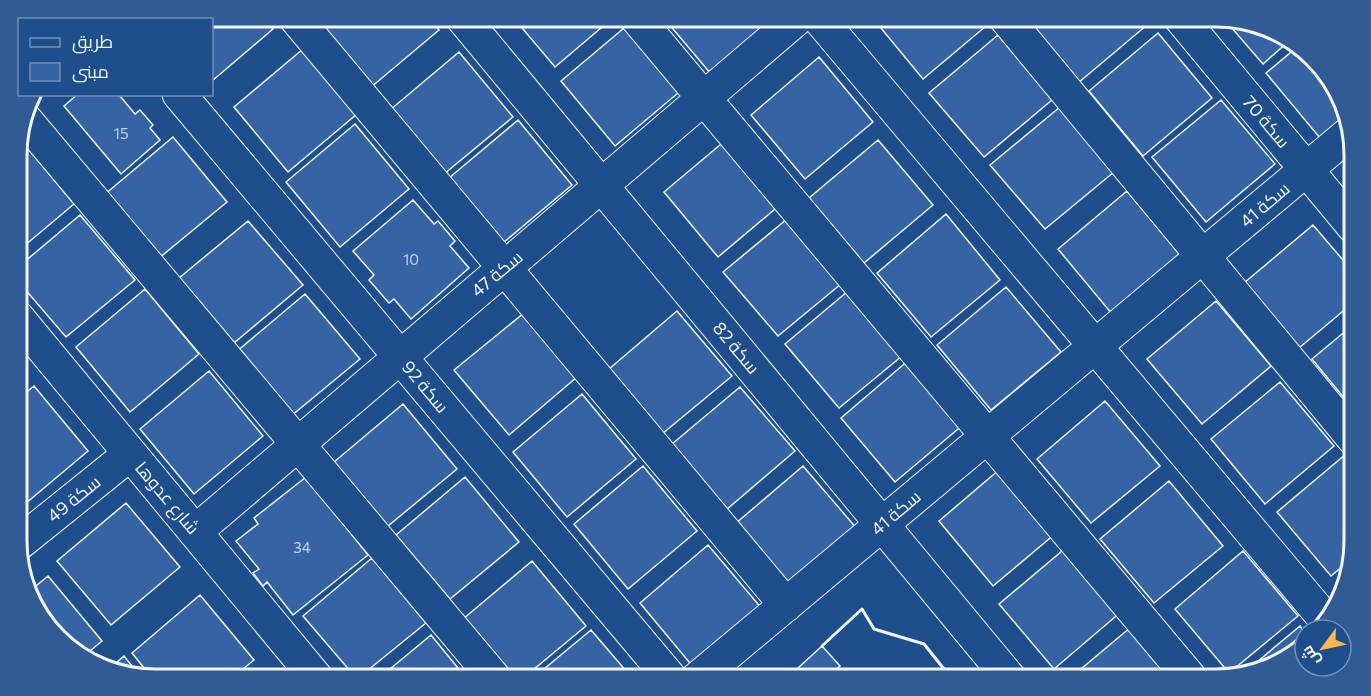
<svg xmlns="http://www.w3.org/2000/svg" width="1371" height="696" viewBox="0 0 1371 696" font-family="Commissioner,Cairo,sans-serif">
	<rect width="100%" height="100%" fill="#1f4e8c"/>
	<path fill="#3563a3" stroke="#f2f6ff" stroke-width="1.5" d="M157 16H262L273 29 212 81V20H154Z
		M324 16H428L439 30 370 88 316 23Z
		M512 16H615L555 67Z
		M662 16H779L711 74Z
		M871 16H988L992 21 923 79Z
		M1026 16H1140L1147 25 1078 83 1024 18Z
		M1224 19 1277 31 1289 41 1263 64Z
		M630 23 684 88 615 146 561 81Z
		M1158 33 1212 98 1143 156 1089 91Z
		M998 35 1052 100 984 157 929 93Z
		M1296 48 1331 78 1346 117 1320 138 1266 73Z
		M303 49 357 114 288 172 234 107Z
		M459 52 513 117 444 174 390 110Z
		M819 57 873 122 805 179 751 115Z
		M78 94H122L120 96 135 114 140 110 153 125 150 128 160 140 121 174 64 106Z
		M1221 100 1275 164 1206 222 1152 157Z
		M1060 107 1114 172 1045 229 990 165Z
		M518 120 572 185 503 243 449 178Z
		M355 124 409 189 340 247 286 182Z
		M733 134 787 199 718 257 664 192Z
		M173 137 227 202 158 259 104 195Z
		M20 139 74 204 17 252V146Z
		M878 140 933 205 864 263 809 198Z
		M1127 191 1181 256 1112 314 1058 249Z
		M413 200 434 224 438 221 455 241 450 246 469 268 411 319 394 299 389 303 369 280 374 275 353 251Z
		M793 214 847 279 778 336 723 272Z
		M946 214 1000 280 931 337 877 273Z
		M80 215 135 280 66 337 17 280V268Z
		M248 221 303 285 234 343 179 278Z
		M1313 225 1354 273V302L1299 348 1244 283Z
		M854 286 908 351 839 408 785 344Z
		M1006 287 1061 352 991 410 937 345Z
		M145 289 199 354 130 412 76 347Z
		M305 294 360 359 291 416 236 352Z
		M1216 301 1271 366 1202 424 1147 359Z
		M677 311 732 376 662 434 609 369Z
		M524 313 577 377 509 435 454 370Z
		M1354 324V410L1312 359Z
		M910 359 964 424 895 482 841 418Z
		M209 371 263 436 194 494 140 429Z
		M1280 382 1334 446 1265 504 1211 439Z
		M34 386 88 451 19 509 17 400Z
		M740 387 795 451 726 510 672 444Z
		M582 394 636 459 567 517 513 452Z
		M1105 401 1160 466 1091 523 1037 459Z
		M403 404 457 469 388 526 334 462Z
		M1346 454 1354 464V541L1350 560 1331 576 1277 512Z
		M1007 463 1062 528 993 586 939 521Z
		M643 466 697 531 628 589 574 524Z
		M803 466 858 530 789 588 735 524Z
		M306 477 368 555 293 615 267 582 263 586 253 573 259 569 236 541 258 524 254 518Z
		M465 477 519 542 450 599 396 535Z
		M1169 481 1223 546 1154 603 1100 539Z
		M126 503 180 567 111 625 57 561Z
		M708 545 763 610 694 668 640 603Z
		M1068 546 1122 611 1054 669 999 604Z
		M1243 551 1298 616 1229 673 1175 609Z
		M372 558 426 623 357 679 303 616Z
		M532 561 586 626 522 679H514L463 619Z
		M48 576 102 641 84 656 40 618 30 591Z
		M1346 577 1341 597 1334 588Z
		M200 595 254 660 231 679H153L132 653Z
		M1137 622 1185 679H1069Z
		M1300 626 1305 632V642L1292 656 1245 672Z
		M591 630 633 679H532Z
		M431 635 467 679H378Z
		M822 646 840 666 826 679H786Z
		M124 656 140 676 109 669Z"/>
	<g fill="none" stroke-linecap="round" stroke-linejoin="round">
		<g stroke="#f2f6ff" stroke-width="35">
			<path id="minor" d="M294 16 786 605
				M461 16 1010 679
				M635 16 1191 679
				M817 16 1325 619
				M1004 16 1354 439
				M1179 16 1354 227
				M179 94 671 679
				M24 118 495 679
				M17 317 317 679
				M195 532 800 16
				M18 544 130 454
				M697 679 1351 132"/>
		</g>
		<use href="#minor" stroke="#1f4e8c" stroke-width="33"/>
		<path stroke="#f2f6ff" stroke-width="3" d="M822 646 862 609 874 629 924 644 952 679"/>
	</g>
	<g text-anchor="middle" stroke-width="4.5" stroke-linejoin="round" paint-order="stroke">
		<g font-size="15" fill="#c3d1e8">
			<text x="121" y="139">15</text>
			<text x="411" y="265">10</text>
			<text x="302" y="553">34</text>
		</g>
		<g font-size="18" fill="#f2f6ff" stroke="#1f4e8c">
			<text transform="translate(1266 122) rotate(50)" y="6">سكة 70</text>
			<text transform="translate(1265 205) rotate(-40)" y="6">سكة 41</text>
			<text transform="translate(497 274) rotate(-40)" y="6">سكة 47</text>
			<text transform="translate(736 348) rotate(50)" y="6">سكة 82</text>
			<text transform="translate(425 387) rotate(50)" y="6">سكة 92</text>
			<text transform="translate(167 498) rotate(50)" y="6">شارع عدوها</text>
			<text transform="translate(74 499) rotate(-39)" y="6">سكة 49</text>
			<text transform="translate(896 513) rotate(-40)" y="6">سكة 41</text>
		</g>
	</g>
	<path d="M0 0H1371V696H0ZM155 27H1216A128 128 0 0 1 1344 155V541A128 128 0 0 1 1216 669H155A128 128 0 0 1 27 541V155A128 128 0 0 1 155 27Z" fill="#305b95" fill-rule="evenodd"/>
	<path fill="none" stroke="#f2f6ff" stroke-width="3" d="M155 27H1216A128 128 0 0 1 1344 155V541A128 128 0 0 1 1216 669H155A128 128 0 0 1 27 541V155A128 128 0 0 1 155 27Z"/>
	<rect x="18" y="18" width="195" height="78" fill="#1f4e8c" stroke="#7391ba" stroke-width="1.5"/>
	<rect x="30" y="38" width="30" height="9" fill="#1f4e8c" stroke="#7391ba" stroke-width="1.5"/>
	<text x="72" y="48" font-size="18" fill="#f2f6ff">طريق</text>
	<rect x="30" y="63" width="30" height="18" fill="#3563a3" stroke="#7391ba" stroke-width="1.5"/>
	<text x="72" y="78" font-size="18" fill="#f2f6ff">مبنى</text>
	<g transform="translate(1323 648) rotate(237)"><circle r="28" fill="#1f4e8c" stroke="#7391ba" stroke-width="1.5"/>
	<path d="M0-4.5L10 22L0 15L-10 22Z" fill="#ffb74d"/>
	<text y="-9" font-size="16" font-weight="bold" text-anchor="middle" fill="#f2f6ff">ش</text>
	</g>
</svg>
